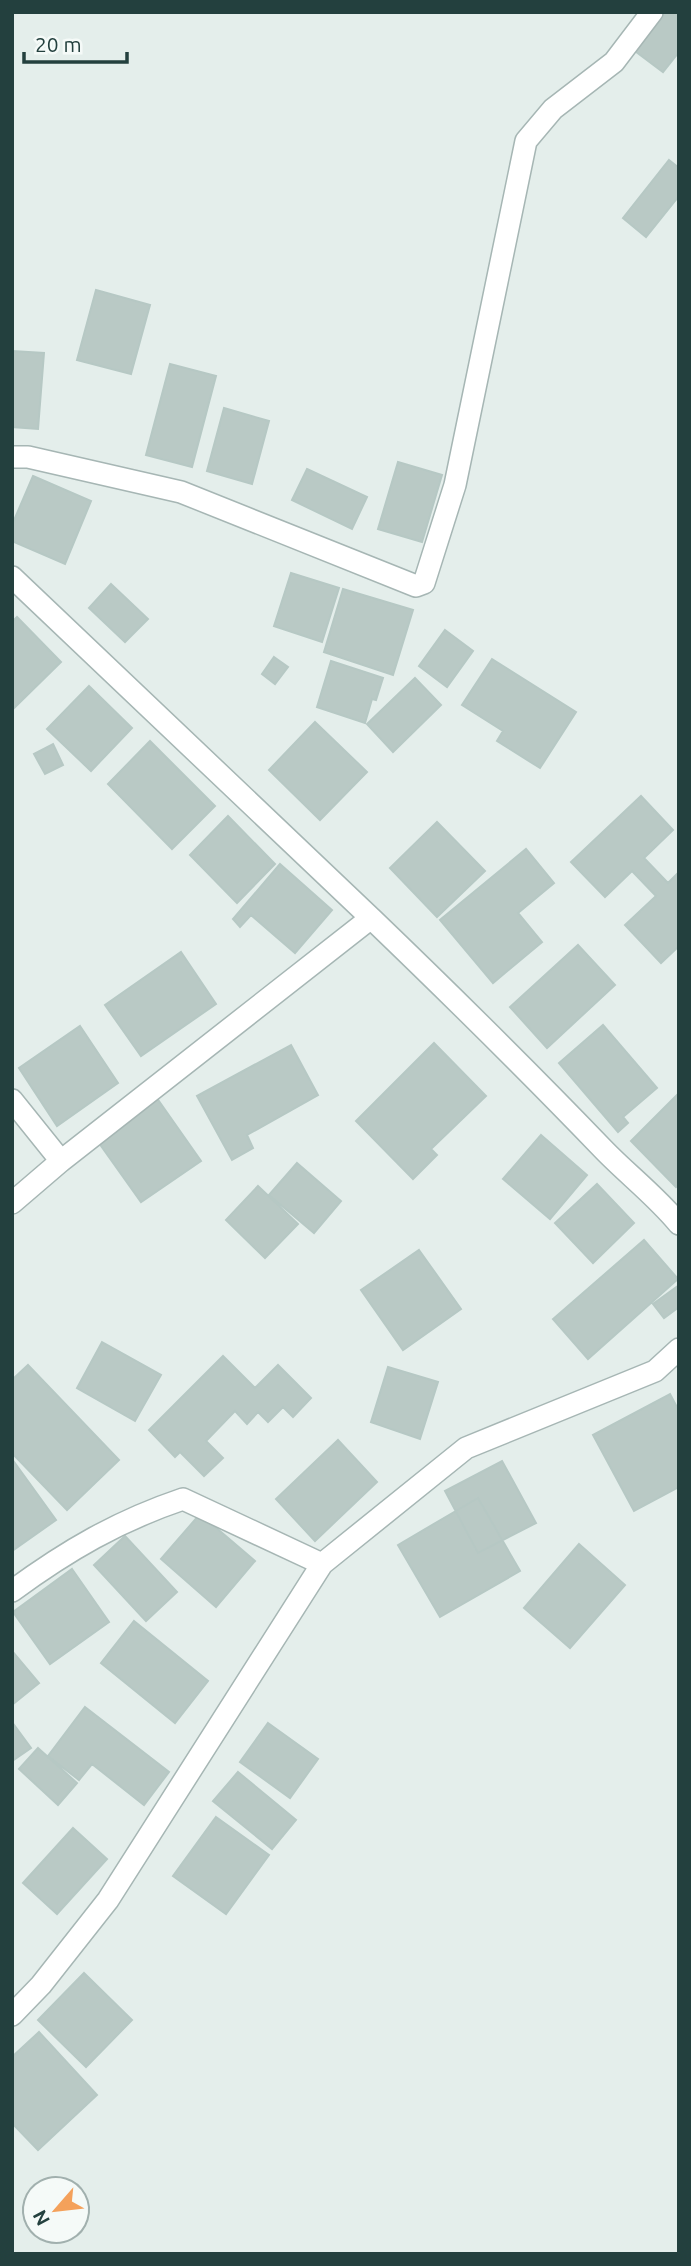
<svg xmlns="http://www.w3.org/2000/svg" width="691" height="2266" viewBox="0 0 691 2266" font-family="Ubuntu,sans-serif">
	<rect width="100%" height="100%" fill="#e4eeeb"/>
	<path fill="#b9c9c5" stroke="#b6c8c4" stroke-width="2" d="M659 12H679V52L663 72 631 48Z
		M669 160 679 168V196L646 237 623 218Z
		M96 290 150 305 131 374 77 360Z
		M12 351 44 353 38 429 12 427Z
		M170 364 216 376 192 467 146 455Z
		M224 408 269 421 252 484 207 471Z
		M398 462 442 475 422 542 378 529Z
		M307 469 367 497 352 529 292 500Z
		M33 476 91 501 65 564 12 541V525Z
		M291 573 339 588 322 642 274 626Z
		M111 584 148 619 125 642 89 608Z
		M343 589 413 610 393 675 324 652Z
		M17 617 61 662 12 710V622Z
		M445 630 473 651 447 687 419 666Z
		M274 657 288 667 275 684 262 674Z
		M492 659 576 712 540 768 497 741 503 731 462 705Z
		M331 661 383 678 376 700 372 699 365 723 317 707Z
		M415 678 441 705 393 752 367 724Z
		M89 686 132 728 91 771 47 729Z
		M315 722 367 772 320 820 269 770Z
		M150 741 215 806 172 849 108 784Z
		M53 744 63 765 45 774 34 754Z
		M641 796 673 830 644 858 668 883 679 872V946L661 963 625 925 656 896 632 871 605 897 571 862Z
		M228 816 275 864 237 903 190 855Z
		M437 822 485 871 437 917 390 868Z
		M526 849 554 883 518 913 542 942 493 983 440 920Z
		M280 864 332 910 295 953 251 915 240 927 233 919Z
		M578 945 615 985 547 1048 510 1007Z
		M181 952 216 1004 141 1056 105 1005Z
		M603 1025 657 1088 623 1117 628 1123 618 1132 559 1063Z
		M80 1026 118 1083 57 1126 19 1068Z
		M434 1043 486 1096 431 1149 437 1155 413 1179 356 1121Z
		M291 1045 318 1095 247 1135 253 1148 232 1160 197 1096Z
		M679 1093V1184L676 1187 631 1141Z
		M154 1094 201 1161 141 1202 94 1136Z
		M541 1135 587 1175 550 1219 503 1179Z
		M297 1163 341 1201 314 1233 269 1195Z
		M597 1184 634 1223 593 1263 555 1223Z
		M258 1186 298 1224 265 1258 226 1220Z
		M644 1240 678 1279 588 1359 553 1319Z
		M419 1250 461 1309 403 1350 361 1290Z
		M678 1286 679 1307 664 1318 653 1304Z
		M102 1342 161 1375 135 1421 77 1388Z
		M223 1356 255 1388 278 1365 311 1398 293 1417 283 1407 268 1422 258 1412 247 1424 235 1411 206 1441 223 1458 204 1476 180 1452 175 1457 149 1430Z
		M28 1365 119 1460 67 1510 12 1453V1380Z
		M388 1367 438 1382 420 1439 371 1422Z
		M670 1394 679 1411V1487L634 1511 593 1435Z
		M338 1440 377 1482 315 1541 276 1499Z
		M12 1459 56 1520 12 1551Z
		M502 1461 536 1523 478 1553 445 1491Z
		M478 1498 520 1571 440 1617 398 1545Z
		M200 1514 255 1561 216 1607 161 1559Z
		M125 1536 177 1592 146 1621 94 1565Z
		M579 1544 625 1585 570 1648 524 1608Z
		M72 1569 109 1622 50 1664 13 1612Z
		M134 1621 208 1681 175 1723 101 1663Z
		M12 1651 39 1683 12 1705Z
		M85 1707 169 1772 144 1805 92 1764 79 1780 48 1756Z
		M12 1722 31 1748 12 1761Z
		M268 1723 318 1759 290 1798 240 1762Z
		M38 1748 77 1783 58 1805 19 1769Z
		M238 1772 296 1820 272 1849 213 1801Z
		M216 1817 269 1855 226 1914 173 1876Z
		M73 1828 107 1859 57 1914 23 1883Z
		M84 1973 132 2020 86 2067 38 2020Z
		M39 2032 97 2095 38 2150 12 2123V2057Z"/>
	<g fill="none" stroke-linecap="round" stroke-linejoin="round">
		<g stroke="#a6b6b4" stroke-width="24">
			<path id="street" d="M12 457H28L181 492 416 586 424 583 455 485 526 141 553 109 614 62 652 12
				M12 577 371 918
				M12 1100 61 1161
				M12 1203 61 1161 371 918C450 994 527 1070 603 1149 627 1174 656 1196 679 1224
				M12 1591C68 1550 118 1521 183 1499L322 1564
				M12 2015 41 1985 108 1900 322 1564 466 1448 655 1371 679 1349"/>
		</g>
		<use href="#street" stroke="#fff" stroke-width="21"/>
	</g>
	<rect width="691" height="2266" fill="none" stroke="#23403e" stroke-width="28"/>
	<g transform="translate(56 2210) rotate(242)"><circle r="33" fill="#f5faf8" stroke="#a1b0ae" stroke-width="2"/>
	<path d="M0-5L12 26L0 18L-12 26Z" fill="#f4a15b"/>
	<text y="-10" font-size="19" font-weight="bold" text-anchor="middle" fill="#23403e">N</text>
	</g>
	<path d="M24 52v10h103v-10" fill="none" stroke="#23403e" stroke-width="3.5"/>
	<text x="35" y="52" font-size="21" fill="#23403e" stroke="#f5faf8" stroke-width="5" paint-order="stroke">20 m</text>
</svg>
